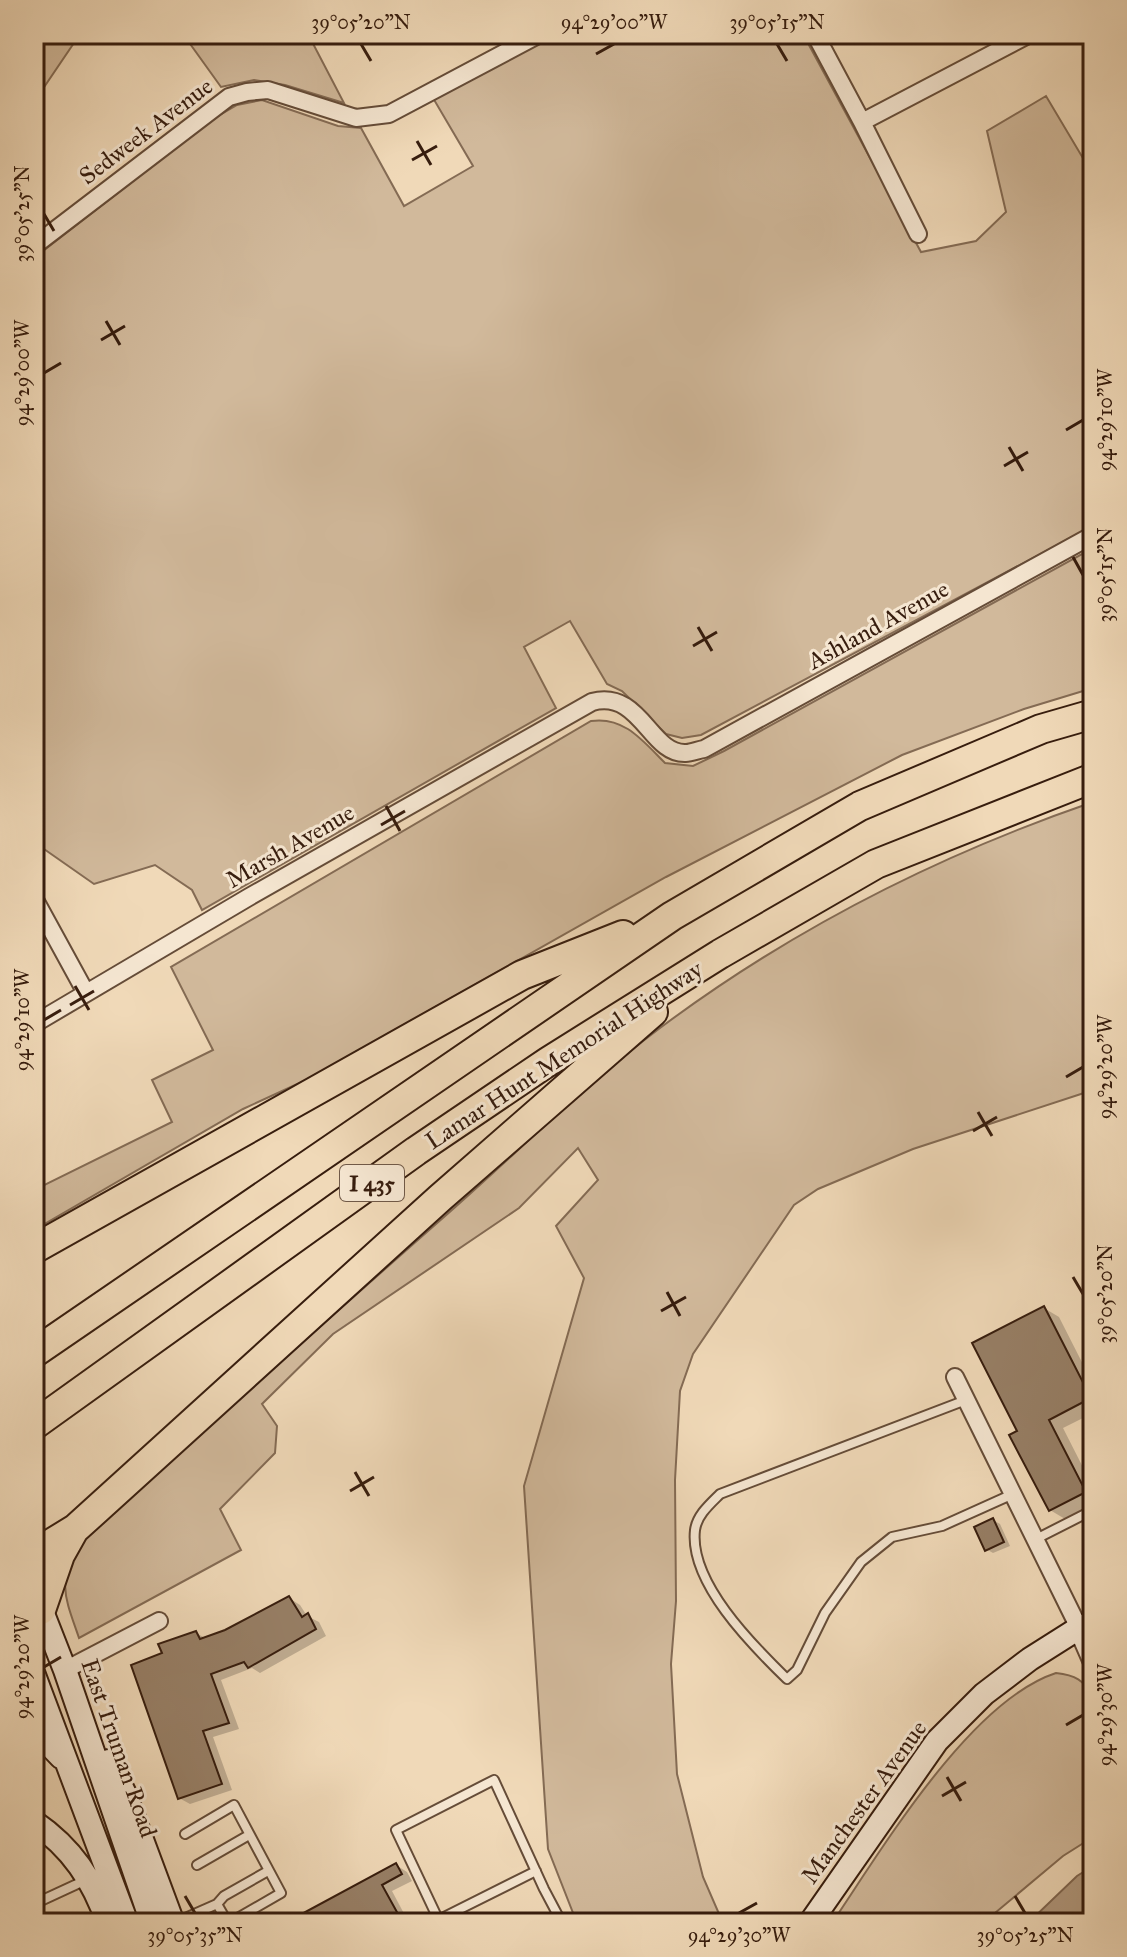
<svg xmlns="http://www.w3.org/2000/svg" width="1127" height="1957" viewBox="0 0 1127 1957" font-family="'IM FELL Great Primer',serif">
	<rect width="100%" height="100%" fill="#f0d9b8"/>
	<filter id="stains"><feTurbulence type="fractalNoise" baseFrequency=".0025" numOctaves="4"/><feColorMatrix values="0 0 0 0 .2 0 0 0 0 .09 0 0 0 0 .02 0 0 0 .5 -.17"/></filter>
	<radialGradient id="worn" r=".72"><stop offset=".6" stop-color="#630" stop-opacity="0"/><stop offset="1" stop-color="#630" stop-opacity=".3"/></radialGradient>
	<path fill="#d1b99b" stroke="#846b54" stroke-width="2" d="M34 34H80L36 99H34Z
		M183 34H308L344 103 285 85 254 80 221 87Z
		M557 34H803L921 252 976 241 1006 212 987 131 1046 96 1093 175V526L701 735 682 738 666 734 622 691 607 684 570 621 524 647 556 708 202 910 192 890 155 865 94 884 34 842V531L39 476 34 425V258L213 119 237 105 262 100 338 126 361 128 404 206 473 166 433 98Z
		M1093 548V688L1024 709 902 755 666 877 306 1080 243 1109 34 1230V1190L172 1122 152 1080 213 1050 171 967 591 721C624 716 643 741 665 763L693 766 724 751Z
		M1093 802V1107L1084 1093 913 1149 818 1189 794 1205 693 1354 680 1391 675 1480 676 1601 671 1664 677 1774 703 1877 723 1923H577L548 1849 524 1486 584 1278 556 1226 598 1180 578 1148 519 1208 333 1334 262 1404 277 1426 275 1453 220 1509 241 1550 79 1638C65 1597 57 1584 78 1543 200 1434 321 1325 444 1217 516 1154 583 1086 660 1028 791 930 939 855 1093 802Z
		M1056 1673C1075 1675 1084 1680 1093 1697V1837L1063 1856 983 1923H832C882 1849 970 1701 1056 1673Z"/>
	<path fill="#b1997e" stroke="#806751" stroke-width="2" d="M1093 1866V1923H1028L1077 1876Z"/>
	<path fill="#0003" d="M1044 1308 1059 1317 1093 1384V1413L1063 1428 1093 1487V1504L1065 1519 1050 1510 1020 1432Z
		M993 1520 1000 1524 1010 1546 993 1553 986 1549Z
		M289 1598 300 1605 307 1616 319 1622 326 1636 260 1673 252 1668 221 1680 239 1729 213 1737 232 1790 190 1804 179 1798 165 1654 196 1633 207 1639 226 1632Z
		M396 1865 407 1872 412 1881 392 1891 409 1923H289Z"/>
	<path fill="#977f66" stroke="#371d0e" stroke-width="2" d="M1044 1306 1091 1398 1049 1420 1086 1492 1049 1511 1009 1435 1017 1431 972 1343Z
		M993 1518 1004 1542 985 1551 974 1527Z
		M289 1596 302 1617 308 1613 316 1629 248 1668 244 1662 211 1674 229 1723 203 1731 222 1784 178 1799 131 1665 162 1653 158 1644 196 1631 200 1639 225 1630Z
		M396 1863 402 1874 382 1885 403 1923H285Z"/>
	<g fill="none" stroke-linecap="round" stroke-linejoin="round">
		<g stroke="#654c38" stroke-width="12">
			<path id="service" d="M966 1400 720 1494C710 1504 697 1515 695 1530 689 1582 752 1645 787 1679L797 1670 825 1613 861 1562 892 1537 942 1526 1013 1494
				M1036 1539 1093 1510
				M185 1834 234 1805 281 1893 229 1923
				M197 1865 249 1835
				M34 1904 88 1879
				M217 1904 224 1896 268 1871
				M440 1919 536 1871
				M174 1923 217 1904 228 1923
				M440 1923 396 1830 494 1780 544 1889 562 1923"/>
		</g>
		<g stroke="#654c38" stroke-width="20">
			<path id="minor" d="M815 34 862 122 918 234
				M862 122 1030 34
				M34 246 229 97 247 92 268 90 356 118 389 114 540 34
				M34 898 86 993
				M34 1024 249 897 592 702C641 689 650 755 686 753 691 753 698 750 704 749L1093 535
				M955 1377 1079 1628
				M65 1670 159 1621"/>
		</g>
		<g stroke="#654c38" stroke-width="24">
			<path id="tertiary" d="M1079 1628 1093 1660"/>
		</g>
		<g stroke="#371d0e" stroke-width="26">
			<path id="secondary" d="M36 1596 65 1670 152 1923
				M34 1675 127 1923
				M34 1729 61 1757
				M109 1761 125 1794 173 1923
				M34 1822C72 1848 93 1880 108 1923
				M810 1923 937 1741 984 1694 1030 1659 1079 1628 1093 1622"/>
		</g>
		<g stroke="#371d0e" stroke-width="32">
			<path id="motorway" d="M34 1249 522 975 623 935
				M34 1353 672 916 860 806 1041 729 1093 714
				M34 1425 416 1151 549 1061 720 954 876 864 1093 778
				M34 1554 75 1529 440 1198 653 1012
				M41 1610 60 1555 74 1530"/>
		</g>
		<use href="#service" stroke="#f5e6d1" stroke-width="8"/>
		<use href="#minor" stroke="#f5e6d1" stroke-width="16"/>
		<use href="#tertiary" stroke="#f5e6d1" stroke-width="20"/>
		<use href="#secondary" stroke="#f5e6d1" stroke-width="22"/>
		<use href="#motorway" stroke="#f0d9b8" stroke-width="28"/>
	</g>
	<path fill="none" stroke="#371d0e" stroke-width="3" d="M361 44 371 61M777 44 787 61M596 54 614 44M417 141 431 165M412 160 437 146M44 214 54 231M106 321 120 345M101 340 125 326M44 373 61 363M1066 430 1083 420M1009 447 1023 471M1004 466 1028 452M1073 557 1083 575M698 627 712 651M693 646 717 632M386 806 400 831M381 825 405 811M75 986 89 1010M70 1005 94 991M44 1020 61 1010M1066 1077 1083 1067M978 1112 992 1136M973 1131 997 1117M1073 1277 1083 1294M667 1292 680 1316M661 1311 686 1297M355 1472 369 1496M350 1491 374 1477M44 1667 61 1657M1066 1725 1083 1715M947 1777 961 1801M942 1796 966 1782M185 1896 195 1913M1015 1896 1025 1913M739 1913 757 1903"/>
	<g text-anchor="middle" stroke-width="6" stroke-linejoin="round" paint-order="stroke">
		<rect fill="#f5e6d1" stroke="#705948" stroke-width="2" x="340" y="1165" width="64" height="36" rx="6"/>
		<g font-size="22" font-weight="bold" fill="#371d0e">
			<text x="372" y="1191">I 435</text>
		</g>
		<g font-size="24" fill="#371d0e" stroke="#f5e6d1">
			<text transform="translate(146 131) rotate(-37)" y="8">Sedweek Avenue</text>
			<text transform="translate(878 625) rotate(-29)" y="8">Ashland Avenue</text>
			<text transform="translate(290 846) rotate(-30)" y="8">Marsh Avenue</text>
			<text transform="translate(564 1055) rotate(-33)" y="8">Lamar Hunt Memorial Highway</text>
			<text transform="translate(119 1748) rotate(71)" y="8">East Truman Road</text>
			<text transform="translate(864 1802) rotate(-54)" y="8">Manchester Avenue</text>
		</g>
	</g>
	<rect width="1127" height="1957" fill="none" stroke="#f0d9b8" stroke-width="88"/>
	<rect x="44" y="44" width="1039" height="1869" fill="none" stroke="#371d0e" stroke-width="3"/>
	<g font-size="20" text-anchor="middle" fill="#371d0e">
		<text x="361" y="29">39°05'20"N</text>
		<text x="614" y="29">94°29'00"W</text>
		<text x="777" y="29">39°05'15"N</text>
		<text transform="translate(22 214) rotate(-90)" y="7">39°05'25"N</text>
		<text transform="translate(22 373) rotate(-90)" y="7">94°29'00"W</text>
		<text transform="translate(1105 420) rotate(-90)" y="7">94°29'10"W</text>
		<text transform="translate(1105 575) rotate(-90)" y="7">39°05'15"N</text>
		<text transform="translate(22 1020) rotate(-90)" y="7">94°29'10"W</text>
		<text transform="translate(1105 1067) rotate(-90)" y="7">94°29'20"W</text>
		<text transform="translate(1105 1294) rotate(-90)" y="7">39°05'20"N</text>
		<text transform="translate(22 1667) rotate(-90)" y="7">94°29'20"W</text>
		<text transform="translate(1105 1715) rotate(-90)" y="7">94°29'30"W</text>
		<text x="195" y="1942">39°05'35"N</text>
		<text x="739" y="1942">94°29'30"W</text>
		<text x="1025" y="1942">39°05'25"N</text>
	</g>
	<rect width="100%" height="100%" filter="url(#stains)"/>
	<rect width="100%" height="100%" fill="url(#worn)"/>
</svg>
